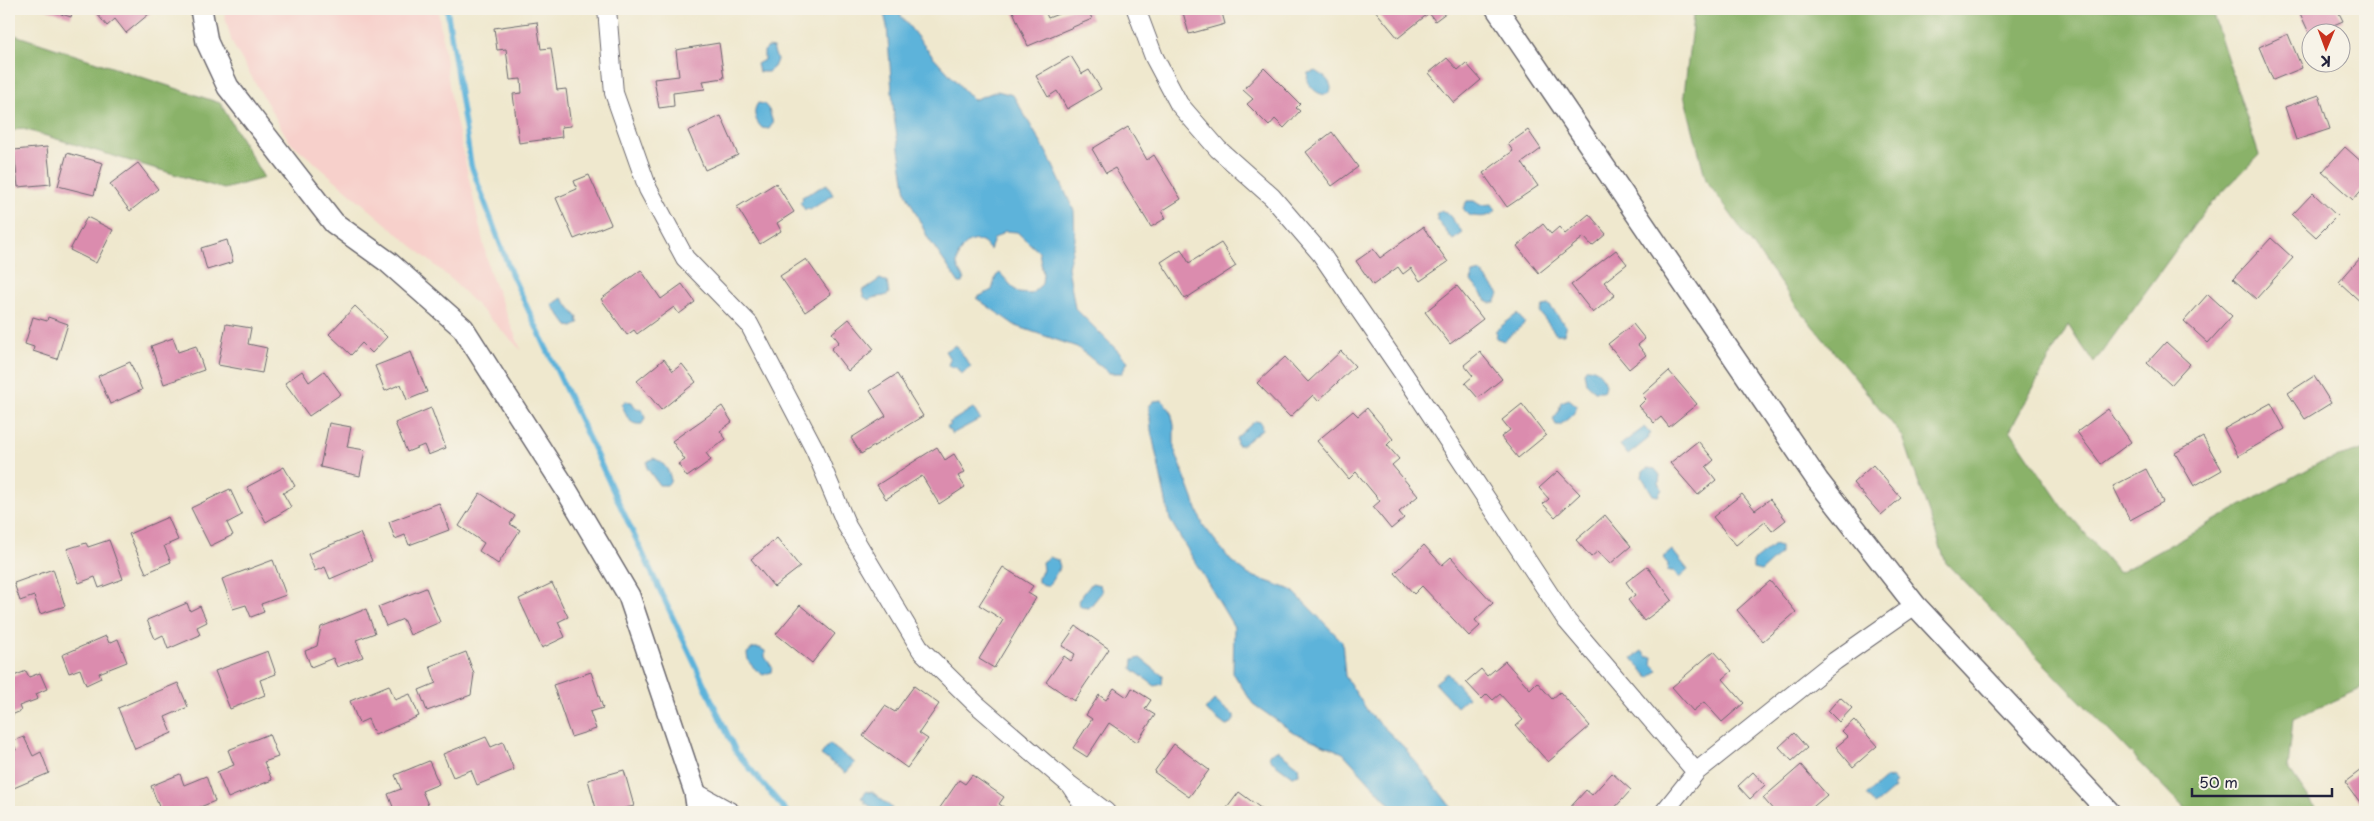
<svg xmlns="http://www.w3.org/2000/svg" width="2374" height="821" viewBox="0 0 2374 821" font-family="'Playpen Sans',sans-serif">
	<rect width="100%" height="100%" fill="#f7f3e8"/>
	<filter id="ink" filterUnits="userSpaceOnUse"><feTurbulence type="fractalNoise" baseFrequency=".02" numOctaves="2"/><feDisplacementMap in="SourceGraphic" scale="10" xChannelSelector="R" yChannelSelector="G"/><feConvolveMatrix kernelMatrix="1 2 1 2 8 2 1 2 1" color-interpolation-filters="sRGB"/></filter>
	<filter id="wash" filterUnits="userSpaceOnUse"><feTurbulence type="fractalNoise" baseFrequency=".0096" numOctaves="4" result="noise"/><feDisplacementMap in="SourceGraphic" scale="20" xChannelSelector="R" yChannelSelector="G"/><feGaussianBlur stdDeviation="1.12" result="paint"/><feColorMatrix in="noise" values="0 0 0 0 0 0 0 0 0 0 0 0 0 0 0 0 0 1.4 0 .05"/><feComposite in="paint" operator="in"/></filter>
	<g filter="url(#wash)">
		<rect width="100%" height="100%" fill="#efe8ce"/>
		<path fill="#f7d0cb" d="M223 9H438L451 98 490 273 521 350 451 279 289 141 232 43Z"/>
		<path fill="#8ab269" stroke="#566a52" d="M1699 9H2211L2259 155 2205 210 2094 363 2068 325 2010 430 2062 506 2119 573 2319 463 2365 449V687L2293 719 2288 768 2318 812H2188L1946 563 1903 437 1798 308 1706 180 1684 95 1693 17Z
			M9 33 220 103 264 178 224 189 20 128 9 133Z"/>
		<path fill="#5db3da" stroke="#406a8a" d="M883 9H899L901 16 930 53 973 100 997 91 1013 95 1048 155 1074 211 1075 240 1068 267 1075 308 1128 361 1122 373H1109L1077 347 1016 326 976 298 992 290 996 276 1000 273 1018 293 1031 294 1042 284 1043 274 1039 252 1017 232 1005 231 994 239 990 250C988 248 985 243 982 242 968 235 956 253 957 265 958 270 962 275 964 280L963 283H959L928 238 906 193 894 117 887 26Z
			M768 47 773 48 777 60 774 67 768 72H759L757 64 764 60V51Z
			M1316 71C1347 89 1323 108 1307 81L1308 73Z
			M758 103 764 104 769 110 773 123 769 129 762 128C755 121 752 111 758 103Z
			M827 184 833 195 810 210 807 208 805 210 800 202 803 200 802 197Z
			M1467 201H1474L1480 205 1492 204 1496 210C1490 219 1477 217 1468 215L1463 208Z
			M1442 210 1444 212 1446 211 1463 233 1453 240 1436 219 1438 218 1436 214Z
			M1481 272 1499 294 1495 303H1489L1471 281 1473 274Z
			M880 279 887 282 889 294C882 298 875 296 869 300L864 297 862 291Z
			M562 298 578 318 577 320 579 323 573 327 568 326 552 305Z
			M1549 305 1566 326 1565 334H1556L1540 313 1543 306Z
			M1517 314 1525 323 1504 341 1496 338 1497 333 1495 331Z
			M956 345 971 367 961 374 956 367H951L948 365 950 359 945 351Z
			M1587 368C1598 368 1604 376 1605 386L1603 391H1595L1586 383 1584 372Z
			M1569 399 1576 405 1575 413 1560 425H1556L1553 419 1559 411 1561 402Z
			M1162 400 1171 411 1174 425V448L1203 525 1231 561 1249 575 1292 590 1342 641 1345 676 1369 713 1404 747 1455 812H1397L1343 753 1293 732 1253 704 1233 673 1234 627 1170 520 1151 430 1149 406 1154 401Z
			M625 401 632 402 635 407 643 411 645 418 642 424C629 426 626 415 622 405Z
			M973 408 980 419 952 434 947 427 951 425 949 423Z
			M1255 421 1261 422 1262 429 1242 445H1237L1236 438Z
			M1645 427 1651 434 1648 436 1649 438 1628 455 1620 445Z
			M653 458C663 461 670 471 671 481L667 485H659L647 468V462Z
			M1648 468 1655 469 1660 475 1659 483 1662 489 1658 496 1653 495 1642 477 1643 471Z
			M1774 545 1780 547V554L1761 571 1753 569V562Z
			M1672 550 1688 570 1679 578 1674 571H1667L1668 564 1663 558Z
			M1049 557 1058 560 1060 567 1049 585 1044 586 1038 582V578L1043 570 1042 562Z
			M1092 583 1100 585 1102 592 1089 608 1081 607 1078 601Z
			M753 648H760L765 651V657L772 667 771 672 763 675C755 669 747 664 747 653Z
			M1642 651 1647 657H1653L1652 664 1658 670 1649 678 1632 658Z
			M1140 658 1163 676 1162 684 1155 686 1132 669 1133 660Z
			M1447 673 1468 697 1457 707 1435 683Z
			M1214 700 1234 716V720L1230 725 1226 726 1205 710Z
			M829 744 855 763 846 773 821 755Z
			M1277 750 1298 766 1299 774 1292 776 1270 760 1269 754Z
			M1887 777 1888 779 1891 777 1896 783 1893 785 1895 788 1875 805 1866 795Z
			M867 791 870 793 871 791 892 808 889 812H879L864 802 865 800 861 798Z"/>
		<g fill="none" stroke-linecap="round" stroke-linejoin="round">
			<path stroke="#5db3da" stroke-width="5.5" d="M447 9 471 165 511 273 736 752 787 812"/>
		</g>
		<g id="blocks">
			<path fill="#db8cae" d="M45 9H73L71 17Z
				M93 9H155L126 33 115 19 107 26Z
				M1012 9H1044L1048 18 1071 9H1088L1092 19 1028 46Z
				M1182 9H1221L1225 24 1189 34Z
				M1374 9H1451L1435 21 1429 13 1398 38Z
				M2298 9H2337L2343 21 2310 35Z
				M537 22 541 49 551 48 557 90 566 89 571 126 561 127 562 137 519 143 513 94 522 93 521 79 510 80 506 49 497 50 494 28Z
				M2288 34 2302 68 2273 80 2259 47Z
				M719 43 724 78 703 81 705 89 673 93 674 106 659 108 654 79 679 76 676 50Z
				M1071 56 1082 74 1089 70 1101 89 1067 109 1057 91 1048 97 1036 76Z
				M1447 58 1458 70 1466 63 1481 80 1454 103 1429 73Z
				M1264 68 1300 104 1296 108 1300 111 1284 128 1275 119 1269 126 1247 104 1253 99 1243 90Z
				M2319 95 2330 129 2296 140 2285 107Z
				M721 116 738 155 705 170 688 131Z
				M1128 127 1147 160 1154 155 1181 199 1162 211 1166 218 1151 227 1115 168 1106 173 1092 149Z
				M1528 130 1541 149 1522 163 1538 186 1507 207 1483 173 1513 151 1508 144Z
				M1332 132 1358 167 1332 186 1306 152Z
				M47 147 51 184 18 187 14 150Z
				M2345 147 2365 165V186L2353 200 2322 172Z
				M67 153 103 163 94 195 58 186Z
				M138 163 158 189 130 211 110 184Z
				M589 175 611 224 574 239 556 198 577 189 574 181Z
				M776 183 794 212 777 223 781 231 760 244 737 207Z
				M2313 193 2337 216 2316 237 2292 215Z
				M1589 214 1606 234 1592 246 1584 237 1539 273 1517 246 1543 224 1551 234 1559 227 1565 234Z
				M87 217 113 230 96 263 70 250Z
				M1423 227 1448 262 1420 281 1411 268 1403 274 1398 267 1373 285 1356 261 1373 249 1380 258Z
				M2271 238 2293 258 2256 299 2233 279Z
				M227 240 233 262 207 270 201 248Z
				M1221 243 1236 266 1185 299 1161 262 1181 249 1189 263Z
				M1616 250 1627 264 1604 282 1615 295 1593 313 1571 285Z
				M2361 257 2365 261V306L2339 282Z
				M806 259 831 294 805 312 780 276Z
				M641 270 661 299 682 284 695 302 679 314 674 307 637 334 634 330 627 335 601 299Z
				M1457 286 1483 319 1450 344 1425 312Z
				M2208 294 2232 316 2208 343 2184 321Z
				M355 306 387 337 372 353 362 343 351 355 329 334Z
				M33 317 47 321 48 317 68 324 57 359 33 351 34 347 25 344Z
				M849 319 874 349 848 371 831 349 839 342 832 333Z
				M226 324 251 328 248 344 267 348 262 373 218 365Z
				M1633 324 1645 339 1638 345 1646 355 1629 369 1608 344Z
				M173 338 178 352 196 346 204 370 164 384 151 346Z
				M2166 342 2190 364 2171 385 2147 363Z
				M1341 351 1355 366 1318 401 1313 395 1290 417 1257 383 1285 357 1308 382Z
				M411 352 427 392 407 400 401 384 385 391 375 366Z
				M1480 352 1502 379 1478 398 1465 383 1473 376 1464 365Z
				M664 359 673 371 682 364 696 382 661 410 637 381Z
				M130 362 142 390 110 404 98 376Z
				M302 371 309 382 324 371 341 394 309 416 285 383Z
				M1669 371 1697 404 1669 427 1661 417 1654 423 1639 406 1646 399 1642 395Z
				M897 374 923 416 861 454 851 438 886 416 870 391Z
				M2314 376 2331 403 2305 419 2288 393Z
				M2271 403 2285 429 2238 456 2224 429Z
				M1522 404 1546 435 1518 458 1501 437 1510 430 1502 420Z
				M722 406 732 422 720 431 726 439 706 453 711 460 687 477 678 464 685 460 672 441Z
				M431 408 446 448 428 455 424 445 407 452 395 423Z
				M1367 408 1393 439 1387 445 1399 459 1392 465 1418 496 1399 512 1404 518 1391 529 1373 507 1380 501 1356 472 1349 479 1317 441 1353 411 1358 416Z
				M2108 409 2131 442 2101 464 2077 432Z
				M329 423 351 427 347 447 365 450 360 476 320 467Z
				M2203 437 2222 470 2194 486 2175 453Z
				M1698 441 1714 460 1706 467 1716 480 1698 495 1670 463Z
				M937 447 945 460 954 454 965 472 958 476 965 487 939 504 922 476 886 499 877 485Z
				M1873 465 1901 498 1881 515 1853 483Z
				M284 467 295 486 283 493 291 507 266 522 247 487Z
				M2146 469 2163 502 2130 520 2113 486Z
				M1558 471 1580 494 1555 517 1543 504 1549 499 1539 488Z
				M230 489 242 515 227 523 233 535 210 546 191 508Z
				M480 493 515 516 510 524 520 530 498 564 479 551 484 543 459 526Z
				M1742 494 1755 510 1770 499 1786 520 1772 531 1765 522 1736 545 1713 517Z
				M439 503 449 530 409 545 405 535 395 539 389 522Z
				M1605 515 1631 546 1610 564 1598 551 1591 557 1576 540Z
				M168 517 178 540 164 546 171 562 146 573 129 534Z
				M360 533 372 561 330 579 325 567 315 571 308 554Z
				M777 538 800 567 774 587 751 559Z
				M109 540 123 579 99 588 95 577 79 583 67 549 86 543 88 547Z
				M1424 545 1442 565 1451 557 1493 603 1475 620 1480 626 1469 636 1422 586 1414 594 1395 573Z
				M273 560 286 595 261 604 264 612 251 617 246 605 233 609 222 579Z
				M1647 566 1672 600 1644 621 1628 600 1635 595 1626 582Z
				M1003 567 1033 586 1028 593 1036 598 994 668 979 659 1003 620 979 605Z
				M53 569 65 606 40 614 34 596 20 601 14 583Z
				M1770 581 1796 612 1763 641 1737 610Z
				M552 583 568 617 558 622 565 637 542 648 519 599Z
				M426 588 440 622 410 635 403 619 386 626 378 607Z
				M187 603 190 611 200 606 207 622 197 627 200 635 168 649 163 635 155 639 147 620Z
				M800 605 835 634 812 663 776 634Z
				M366 609 375 633 356 640 363 657 337 667 333 658 311 667 305 651 317 646 321 627Z
				M1076 626 1109 649 1074 701 1046 682 1064 656 1071 661 1075 654 1062 646Z
				M106 636 109 643 118 639 127 662 99 673 101 678 86 685 80 669 69 673 62 655Z
				M268 651 276 674 260 680 265 695 230 709 215 671Z
				M1714 651 1732 671 1723 679 1744 703 1722 722 1704 702 1693 711 1672 687Z
				M466 652 474 674 471 695 427 711 419 690 436 683 430 666Z
				M1505 661 1530 689 1537 682 1552 699 1560 692 1590 726 1548 762 1516 726 1523 720 1500 694 1493 700 1487 694 1482 699 1466 682 1481 669 1487 676Z
				M26 671 29 677 40 673 47 689 36 694 38 699 19 706 21 711 9 716V678Z
				M591 672 603 708 590 712 596 729 571 737 553 685Z
				M178 683 188 707 165 717 172 733 135 749 118 708Z
				M389 685 395 700 410 694 419 716 375 735 368 719 359 723 350 701Z
				M914 686 939 704 919 733 928 739 907 768 863 736 885 706 895 712Z
				M1114 688 1127 697 1132 688 1151 700 1145 709 1155 715 1137 742 1109 723 1087 757 1073 748 1092 719 1086 715 1099 695 1106 700Z
				M1840 697 1852 708 1839 722 1828 711Z
				M1854 720 1877 746 1853 767 1836 747 1848 737 1842 731Z
				M1794 733 1807 748 1792 761 1779 747Z
				M269 734 278 757 264 762 272 780 228 798 217 772 234 765 228 750Z
				M24 737 33 756 41 752 49 773 9 790V753L16 750 13 741Z
				M486 737 491 747 503 742 514 770 477 785 471 770 453 777 443 754Z
				M1174 744 1209 770 1189 797 1154 772Z
				M429 761 439 784 422 791 428 805 412 812H395L388 794 401 789 395 775Z
				M1801 765 1827 795 1807 812H1775L1763 798Z
				M2365 767V809L2345 782Z
				M624 770 634 806 622 809 623 812H597L588 780Z
				M1753 772 1765 785 1750 799 1738 786Z
				M1612 773 1631 790 1611 812H1566L1586 790 1592 795Z
				M180 774 184 785 206 776 215 801 188 812H161L151 786Z
				M972 775 1004 797 999 804 1011 812H937L959 780 965 784Z
				M1239 792 1266 812H1224Z"/>
		</g>
	</g>
	<g filter="url(#ink)">
		<use href="#blocks" fill-opacity="0" stroke="#6a676e" stroke-width="1"/>
		<g fill="none" stroke-linecap="round" stroke-linejoin="round">
			<g stroke="#6a676e" stroke-width="20">
				<path id="minor" d="M607 9 614 93 648 189 685 258 749 324 815 450 847 526 921 650 976 704 1070 785
					M1136 9 1154 57 1179 104 1218 149 1272 197 1321 254 1414 389 1567 621 1696 772
					M695 792 731 812
					M1088 812 1070 785 1106 812
					M1664 812 1696 772 1835 661 1915 605"/>
			</g>
			<g stroke="#6a676e" stroke-width="24">
				<path id="tertiary" d="M201 9 207 42 228 87 334 223 388 262 463 328 564 486 629 596 695 792 698 812
					M1497 9 1818 481 1915 605 2109 812"/>
			</g>
			<use href="#minor" stroke="#fff" stroke-width="18"/>
			<use href="#tertiary" stroke="#fff" stroke-width="21"/>
		</g>
	</g>
	<rect width="2374" height="821" fill="none" stroke="#f7f3e8" stroke-width="30"/>
	<g transform="translate(2326 48) rotate(181)"><circle r="24" fill="#f7f3e8" stroke="#a29fa3"/>
	<path d="M0-4L9 19L0 12L-9 19Z" fill="#c8321e"/>
	<text y="-8" font-size="14" font-weight="bold" text-anchor="middle" fill="#22223b">K</text>
	</g>
	<path d="M2192 788v8h140v-8" fill="none" stroke="#22223b" stroke-width="2.5"/>
	<text x="2199" y="788" font-size="15" fill="#22223b" stroke="#f7f3e8" stroke-width="4" paint-order="stroke">50 m</text>
</svg>
